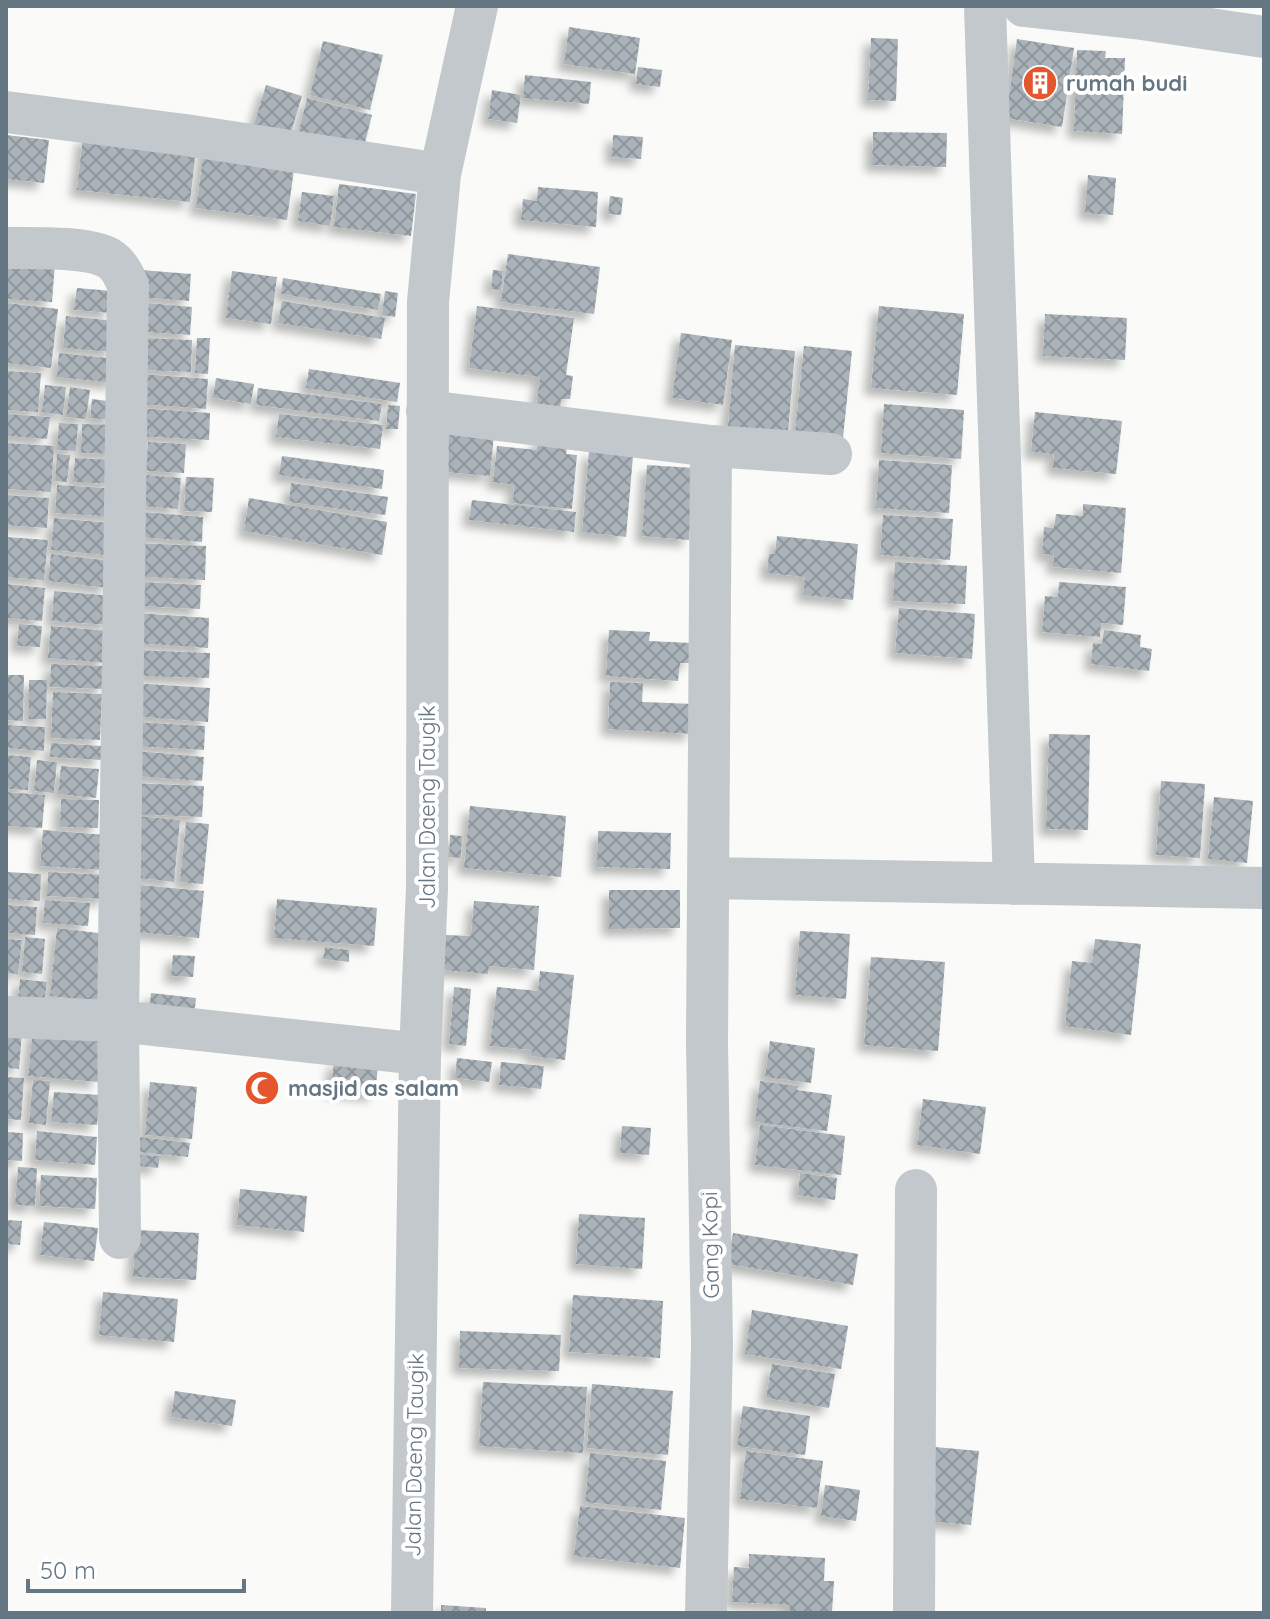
<svg xmlns="http://www.w3.org/2000/svg" width="1270" height="1619" viewBox="0 0 1270 1619" font-family="Quicksand,sans-serif">
	<defs>
		<pattern id="building-cross-hatch" width="8" height="8" patternUnits="userSpaceOnUse" patternTransform="scale(2)"><rect width="8" height="8" fill="#aab3b9"/><path d="M0 0l8 8M0 8l8-8" fill="none" stroke="#8e969c"/></pattern>
		<filter id="shadow"><feDropShadow dx="-7" dy="7" stdDeviation="4" flood-color="#0004"/></filter>
	</defs>
	<rect width="100%" height="100%" fill="#fafaf8"/>
	<path fill="url(#building-cross-hatch)" filter="url(#shadow)" d="M569 27 640 38 635 74 564 64Z
		M871 38 898 39 896 101 868 100Z
		M1017 39 1074 48 1062 127 1006 118Z
		M323 41 383 55 370 110 310 95Z
		M1077 50 1106 51 1105 58H1125L1122 134 1074 131Z
		M638 67 662 70 660 87 636 84Z
		M525 75 591 82 589 104 523 98Z
		M266 85 302 96 288 142 252 131Z
		M492 90 521 95 517 123 488 119Z
		M307 98 372 115 362 155 297 139Z
		M873 132 947 133 946 167 872 165Z
		M6 135 49 140 44 183 6 179Z
		M613 135 643 137 641 159 612 157Z
		M83 136 196 149 190 202 77 190Z
		M205 143 296 155 287 220 196 208Z
		M1088 175 1116 178 1113 215 1085 213Z
		M339 184 416 194 411 236 334 227Z
		M538 187 598 192 596 227 521 220 523 199 537 201Z
		M302 192 334 196 330 226 298 221Z
		M610 196 623 198 621 215 608 214Z
		M508 254 600 267 594 314 501 302Z
		M6 258 55 262 52 302 6 299Z
		M141 270 191 274 189 301 139 297Z
		M493 270 503 271 501 290 491 289Z
		M232 271 277 277 271 324 226 318Z
		M283 278 381 294 378 310 281 294Z
		M77 288 112 291 111 313 74 310Z
		M385 291 398 293 395 317 382 315Z
		M282 301 385 318 381 339 278 323Z
		M6 303 58 309 51 368 6 363Z
		M147 303 192 307 190 335 145 332Z
		M477 306 574 318 566 375 573 376 570 399H561L560 410 536 407 540 377 469 368Z
		M879 306 964 314 957 395 871 388Z
		M1045 314 1127 318 1125 360 1043 356Z
		M66 316 116 321 113 352 63 348Z
		M681 333 732 340 723 405 672 398Z
		M144 338 192 340 191 372 143 370Z
		M197 338H210L208 374 195 373Z
		M735 345 795 351 788 432 728 427Z
		M804 346 852 351 842 447 794 442Z
		M59 353 117 359 115 383 57 377Z
		M309 369 400 383 397 402 306 388Z
		M6 371 41 373 38 412 6 410Z
		M141 374 208 379 206 409 139 404Z
		M216 378 254 384 251 404 213 398Z
		M45 385 66 387 63 415 42 412Z
		M70 387 90 390 86 419 66 417Z
		M258 388 382 404 379 421 256 405Z
		M92 399 115 402 113 420 90 418Z
		M884 404 964 410 961 459 881 453Z
		M388 405 400 406 398 429H386Z
		M139 408 210 413 209 440 137 436Z
		M1035 412 1122 421 1116 474 1053 468 1054 454 1031 452Z
		M6 414 50 417 47 439 6 436Z
		M279 414 383 425 380 449 276 437Z
		M59 423 78 424 76 451 57 450Z
		M82 424 119 425 118 454 81 453Z
		M439 428 494 434 490 476 435 471Z
		M538 437 568 440 566 454 577 455 572 509 513 503 514 485 493 482 497 446 537 450Z
		M148 442 186 444 184 473 146 471Z
		M6 443 54 446 51 492 6 489Z
		M589 451 633 456 626 537 582 532Z
		M57 454 70 455 67 482 55 481Z
		M282 456 384 470 382 489 279 475Z
		M75 458 115 460 114 484 73 482Z
		M879 460 952 465 949 513 876 508Z
		M647 465 694 468 689 540 642 536Z
		M134 474 181 478 178 509 131 505Z
		M186 477 214 478 212 512 184 511Z
		M291 483 388 497 385 515 289 502Z
		M57 485 121 489 119 517 55 513Z
		M6 495 49 498 47 528 6 525Z
		M249 498 387 522 382 555 244 531Z
		M472 500 576 512 574 532 469 520Z
		M1083 504 1126 508 1121 573 1053 567 1054 555 1042 554 1044 527 1054 528 1056 514 1083 516Z
		M143 512 203 517 202 542 141 537Z
		M883 515 953 519 950 560 880 555Z
		M54 518 121 524 117 556 51 550Z
		M777 536 858 544 853 600 803 595 805 577 767 573 769 554H775Z
		M6 537 48 540 44 580 6 577Z
		M134 543 206 546 205 580 132 576Z
		M51 554 111 561 108 588 48 581Z
		M895 562 967 566 965 604 893 601Z
		M140 582 201 585 200 609 139 606Z
		M1059 582 1126 587 1123 625 1101 623 1100 637 1042 632 1045 596 1058 597Z
		M6 584 45 588 42 621 6 618Z
		M54 591 113 596 110 625 52 621Z
		M899 608 975 614 972 659 895 653Z
		M136 613 209 618 208 648 135 643Z
		M19 624 42 626 40 647 17 646Z
		M51 626 108 631 106 663 48 658Z
		M609 630 650 632 649 641 691 643 689 663H680L678 681 606 676Z
		M1104 630 1141 635 1140 647 1152 649 1149 671 1091 664 1093 643 1102 644Z
		M135 650 210 653 209 678 135 676Z
		M51 664 105 666 104 689 50 687Z
		M6 675H24L23 721 6 720Z
		M29 680H47L46 719H29Z
		M610 682 643 683 642 702 694 704 692 734 608 729Z
		M131 683 210 688 208 722 129 716Z
		M53 692 102 694 100 740 51 738Z
		M134 722 205 726 204 750 133 746Z
		M6 725 45 727 44 751 6 748Z
		M1049 734 1090 735 1088 830 1046 829Z
		M51 743 102 746 101 760 50 757Z
		M136 751 204 757 202 781 134 776Z
		M6 755 31 757 28 790 6 789Z
		M37 760 57 762 54 793 34 791Z
		M61 766 99 769 96 798 58 794Z
		M1161 781 1205 784 1200 858 1156 855Z
		M130 783 204 786 202 817 130 814Z
		M6 792 45 795 42 828 6 826Z
		M1214 797 1253 801 1247 863 1208 859Z
		M61 799 99 800 98 828 60 827Z
		M470 806 566 816 561 877 464 868Z
		M137 816 180 820 174 882 131 877Z
		M186 822 209 824 203 884 180 882Z
		M43 830 106 835 104 870 40 866Z
		M598 831 671 833 670 869 597 867Z
		M450 835 462 836 461 858 449 857Z
		M6 872 41 874 40 901 6 899Z
		M48 872 108 875 106 899 47 896Z
		M139 885 204 891 199 938 135 932Z
		M609 890H680V928L609 929Z
		M277 899 377 908 374 946 274 938Z
		M45 900 90 903 88 926 43 923Z
		M474 901 539 906 534 970 489 966 488 974 443 970 446 935 471 936Z
		M6 905 37 907 35 935 6 933Z
		M57 928 106 934 99 1001 50 996Z
		M800 931 850 934 846 999 795 995Z
		M25 937 45 939 42 974 22 972Z
		M6 939 22 940 18 974 6 973Z
		M1095 939 1141 944 1131 1035 1065 1026 1072 961 1092 963Z
		M325 947 349 950V962L323 959Z
		M173 955 195 956 193 977 171 976Z
		M871 957 945 962 938 1051 864 1045Z
		M540 971 574 975 565 1060 531 1056 532 1050 490 1046 497 987 538 991Z
		M20 979 47 982 43 1012 17 1009Z
		M454 987 471 989 466 1046 449 1044Z
		M151 993 196 998 194 1016 149 1012Z
		M33 1029 102 1036 98 1082 28 1076Z
		M6 1032 22 1033 19 1069 6 1068Z
		M770 1041 815 1048 811 1083 765 1077Z
		M457 1058 492 1062 489 1082 455 1078Z
		M334 1061 378 1066 375 1095 331 1090Z
		M501 1062 544 1066 541 1089 499 1085Z
		M6 1077 24 1078 21 1120 6 1119Z
		M33 1080 50 1081 46 1125 29 1123Z
		M760 1081 798 1086 797 1090 832 1095 827 1131 755 1122Z
		M150 1082 197 1087 192 1139 145 1135Z
		M54 1092 100 1095 97 1125 51 1122Z
		M923 1099 986 1107 980 1154 917 1145Z
		M760 1125 845 1136 841 1175 755 1165Z
		M622 1126 651 1128 649 1155 620 1153Z
		M37 1131 97 1137 95 1165 35 1160Z
		M6 1132 23 1133 22 1161 6 1160Z
		M140 1137 190 1143 188 1157 138 1152Z
		M139 1155 160 1156 158 1168 138 1166Z
		M18 1167 37 1168 35 1206 15 1205Z
		M800 1173 837 1178 835 1200 798 1195Z
		M41 1175 97 1178 95 1209 39 1206Z
		M240 1189 307 1196 304 1232 237 1225Z
		M579 1214 645 1218 642 1269 576 1264Z
		M6 1220 22 1221 20 1245 6 1244Z
		M44 1222 98 1228 94 1261 40 1255Z
		M136 1230 199 1233 196 1280 133 1277Z
		M733 1233 858 1254 853 1285 728 1264Z
		M103 1292 178 1299 174 1342 99 1335Z
		M573 1295 663 1301 660 1358 569 1352Z
		M752 1310 848 1326 841 1369 745 1354Z
		M460 1331 561 1335 559 1371 459 1368Z
		M772 1364 835 1374 829 1408 766 1398Z
		M483 1382 587 1387 583 1453 479 1446Z
		M592 1384 673 1391 668 1455 587 1448Z
		M175 1391 236 1400 232 1426 171 1417Z
		M743 1406 810 1416 805 1455 737 1446Z
		M935 1447 979 1451 971 1525 928 1521Z
		M746 1451 823 1461 817 1508 740 1499Z
		M590 1453 666 1461 661 1510 585 1502Z
		M825 1485 860 1490 856 1521 821 1516Z
		M580 1506 685 1518 680 1568 574 1556Z
		M749 1554 825 1558 824 1581H834L832 1612 790 1613V1605L732 1602 734 1567 749 1568Z
		M441 1605 486 1608V1613H441Z"/>
	<g fill="none" stroke-linecap="round" stroke-linejoin="round">
		<path stroke="#c3c8cc" stroke-width="42" d="M985 6 1014 884
			M1024 6 1142 19 1264 37
			M6 112 185 135 440 174
			M6 248C31 248 90 246 110 259 119 265 124 275 128 285L118 1021 120 1238
			M427 411 711 446 831 454
			M709 878 1264 888
			M6 1017 118 1021 420 1054
			M412 1613 420 1054 427 888 428 302 440 174 477 6
			M706 1613 712 1344 707 1043 711 446
			M914 1613 916 1190"/>
	</g>
	<defs>
		<g id="building-disc" transform="scale(1.8)"><circle r="9.5" fill="#e4572e" stroke="#fff"/><path d="M-4-6H4V6H1V3H-1V6H-4ZM-2.5-4.3h1.7v1.8h-1.7ZM.8-4.3h1.7v1.8H.8ZM-2.5-1h1.7V.8h-1.7ZM.8-1h1.7V.8H.8Z" fill="#fff"/></g>
		<g id="mosque-disc" transform="scale(1.8)"><circle r="9.5" fill="#e4572e" stroke="#fff"/><path d="M3.5-4.9A6 6 0 1 0 3.5 4.9A5 5 0 1 1 3.5-4.9Z" fill="#fff"/></g>
	</defs>
	<g fill-rule="evenodd">
		<use href="#building-disc" x="1040" y="83"/>
		<use href="#mosque-disc" x="262" y="1088"/>
	</g>
	<g text-anchor="middle" stroke-width="8" stroke-linejoin="round" paint-order="stroke">
		<g font-size="22" font-weight="bold" fill="#657683" stroke="#fff" text-anchor="start">
			<text x="1066" y="91">rumah budi</text>
			<text x="288" y="1096">masjid as salam</text>
		</g>
		<g font-size="22" fill="#657683" stroke="#fff">
			<text transform="translate(427 807) rotate(-90)" y="8">Jalan Daeng Taugik</text>
			<text transform="translate(710 1245) rotate(-91)" y="8">Gang Kopi</text>
			<text transform="translate(414 1455) rotate(-89)" y="8">Jalan Daeng Taugik</text>
		</g>
	</g>
	<rect width="1270" height="1619" fill="none" stroke="#657683" stroke-width="16"/>
	<path d="M28 1579v12h216v-12" fill="none" stroke="#657683" stroke-width="4"/>
	<text x="40" y="1579" font-size="24" fill="#657683" stroke="#ffffff" stroke-width="6" paint-order="stroke">50 m</text>
</svg>
